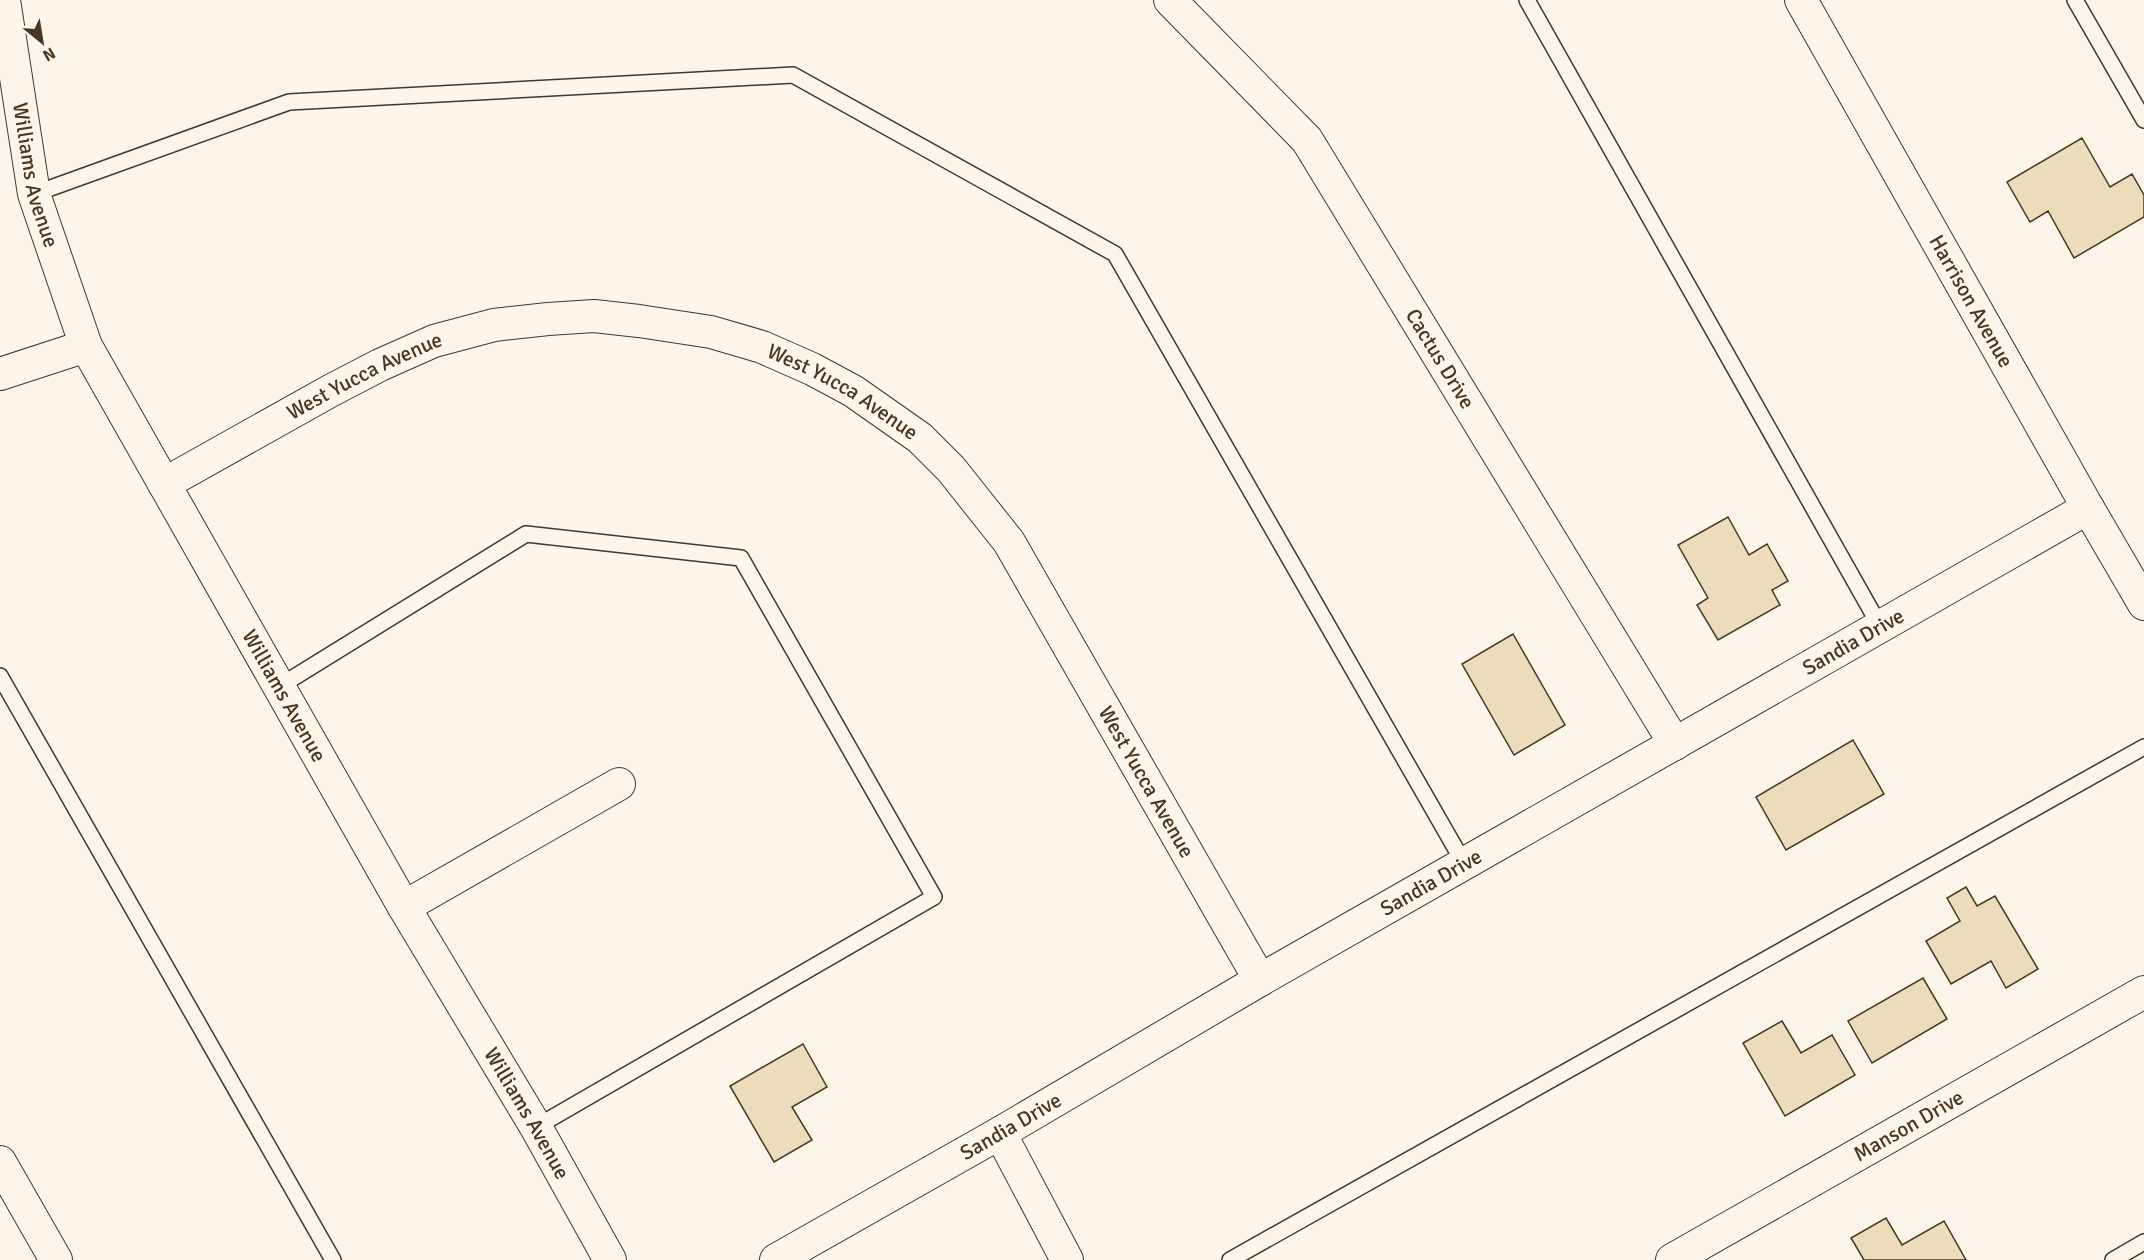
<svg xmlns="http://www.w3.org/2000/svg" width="2144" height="1260" viewBox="0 0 2144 1260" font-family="Signika,sans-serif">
	<rect width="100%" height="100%" fill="#fbf6e9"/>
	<path fill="#ecdcbc" stroke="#4a3520" stroke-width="1.5" d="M2082 138 2110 187 2132 174 2144 195V217L2074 258 2048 211 2030 222 2007 182Z
		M1728 517 1749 555 1767 544 1788 581 1772 590 1780 605 1718 640 1697 605 1708 598 1678 545Z
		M1513 634 1565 725 1514 755 1462 664Z
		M1853 740 1884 794 1786 850 1756 797Z
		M1966 887 1977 906 1995 896 2038 969 2006 988 1991 961 1951 984 1926 941 1960 921 1947 898Z
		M1923 978 1947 1019 1872 1063 1848 1021Z
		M1782 1021 1801 1053 1832 1035 1855 1075 1785 1116 1743 1043Z
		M803 1044 827 1087 792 1107 812 1140 774 1162 730 1086Z
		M1886 1218 1902 1245 1944 1221 1966 1260H1864L1851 1238Z"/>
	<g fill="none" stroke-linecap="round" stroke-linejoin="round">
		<g stroke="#4a3520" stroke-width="18">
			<path id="lane" d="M1527 0 1881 628
				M2075 0 2144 120
				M34 194 289 102 793 75 1115 254 1465 865
				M0 676 333 1260
				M280 686 526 534 741 558 934 897 536 1127
				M1230 1260 2144 747
				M2113 1260 2144 1242"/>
		</g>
		<g stroke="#4a3520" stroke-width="34">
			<g id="street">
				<path id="s1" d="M4 0 34 194 86 346 404 907 536 1127 610 1260"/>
				<path id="s2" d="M1170 0 1307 140 1675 744"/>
				<path id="s3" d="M1801 0 2088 508 2144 604"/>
				<path d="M0 374 86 346"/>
				<path id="s4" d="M164 484 330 391 380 365 434 341 494 325 548 319 594 316 639 321 711 332 762 347 812 369 853 391 920 438 951 469 1009 542 1260 980"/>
				<path d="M404 907 619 784"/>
				<path d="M1000 1133 1067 1260"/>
				<path d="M0 1162 56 1260"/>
				<path id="s5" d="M776 1260 1000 1133 1260 980 2088 508"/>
				<path id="s6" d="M1672 1260 2144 992"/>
			</g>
		</g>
		<use href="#lane" stroke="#fbf6e9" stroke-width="15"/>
		<use href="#street" stroke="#fbf6e9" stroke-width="32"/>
	</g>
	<g text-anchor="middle" stroke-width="4.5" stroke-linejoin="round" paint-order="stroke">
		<g font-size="21" fill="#4a3520" stroke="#fbf6e9">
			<text dy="7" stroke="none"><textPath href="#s1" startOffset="178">Williams Avenue</textPath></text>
			<text dy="7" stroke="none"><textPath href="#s3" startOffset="346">Harrison Avenue</textPath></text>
			<text dy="7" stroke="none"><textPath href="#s2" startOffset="452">Cactus Drive</textPath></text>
			<text dy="7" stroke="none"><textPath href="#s4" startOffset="228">West Yucca Avenue</textPath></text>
			<text dy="7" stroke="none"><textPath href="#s4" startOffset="732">West Yucca Avenue</textPath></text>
			<text dy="7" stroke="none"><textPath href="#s5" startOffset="1242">Sandia Drive</textPath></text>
			<text dy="7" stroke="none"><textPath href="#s1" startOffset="759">Williams Avenue</textPath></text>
			<text dy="7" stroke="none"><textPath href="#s4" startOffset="1236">West Yucca Avenue</textPath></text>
			<text dy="7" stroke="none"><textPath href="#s5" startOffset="756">Sandia Drive</textPath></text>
			<text dy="7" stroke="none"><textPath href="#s1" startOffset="1242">Williams Avenue</textPath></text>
			<text dy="7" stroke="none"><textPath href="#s5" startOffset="270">Sandia Drive</textPath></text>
			<text dy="7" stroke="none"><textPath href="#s6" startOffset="272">Manson Drive</textPath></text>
		</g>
	</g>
	<g transform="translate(42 42) rotate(150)" stroke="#fbf6e9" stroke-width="4.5" paint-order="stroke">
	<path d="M0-4.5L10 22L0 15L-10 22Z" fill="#4a3520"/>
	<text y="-9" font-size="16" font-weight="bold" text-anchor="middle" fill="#4a3520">N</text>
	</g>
</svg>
